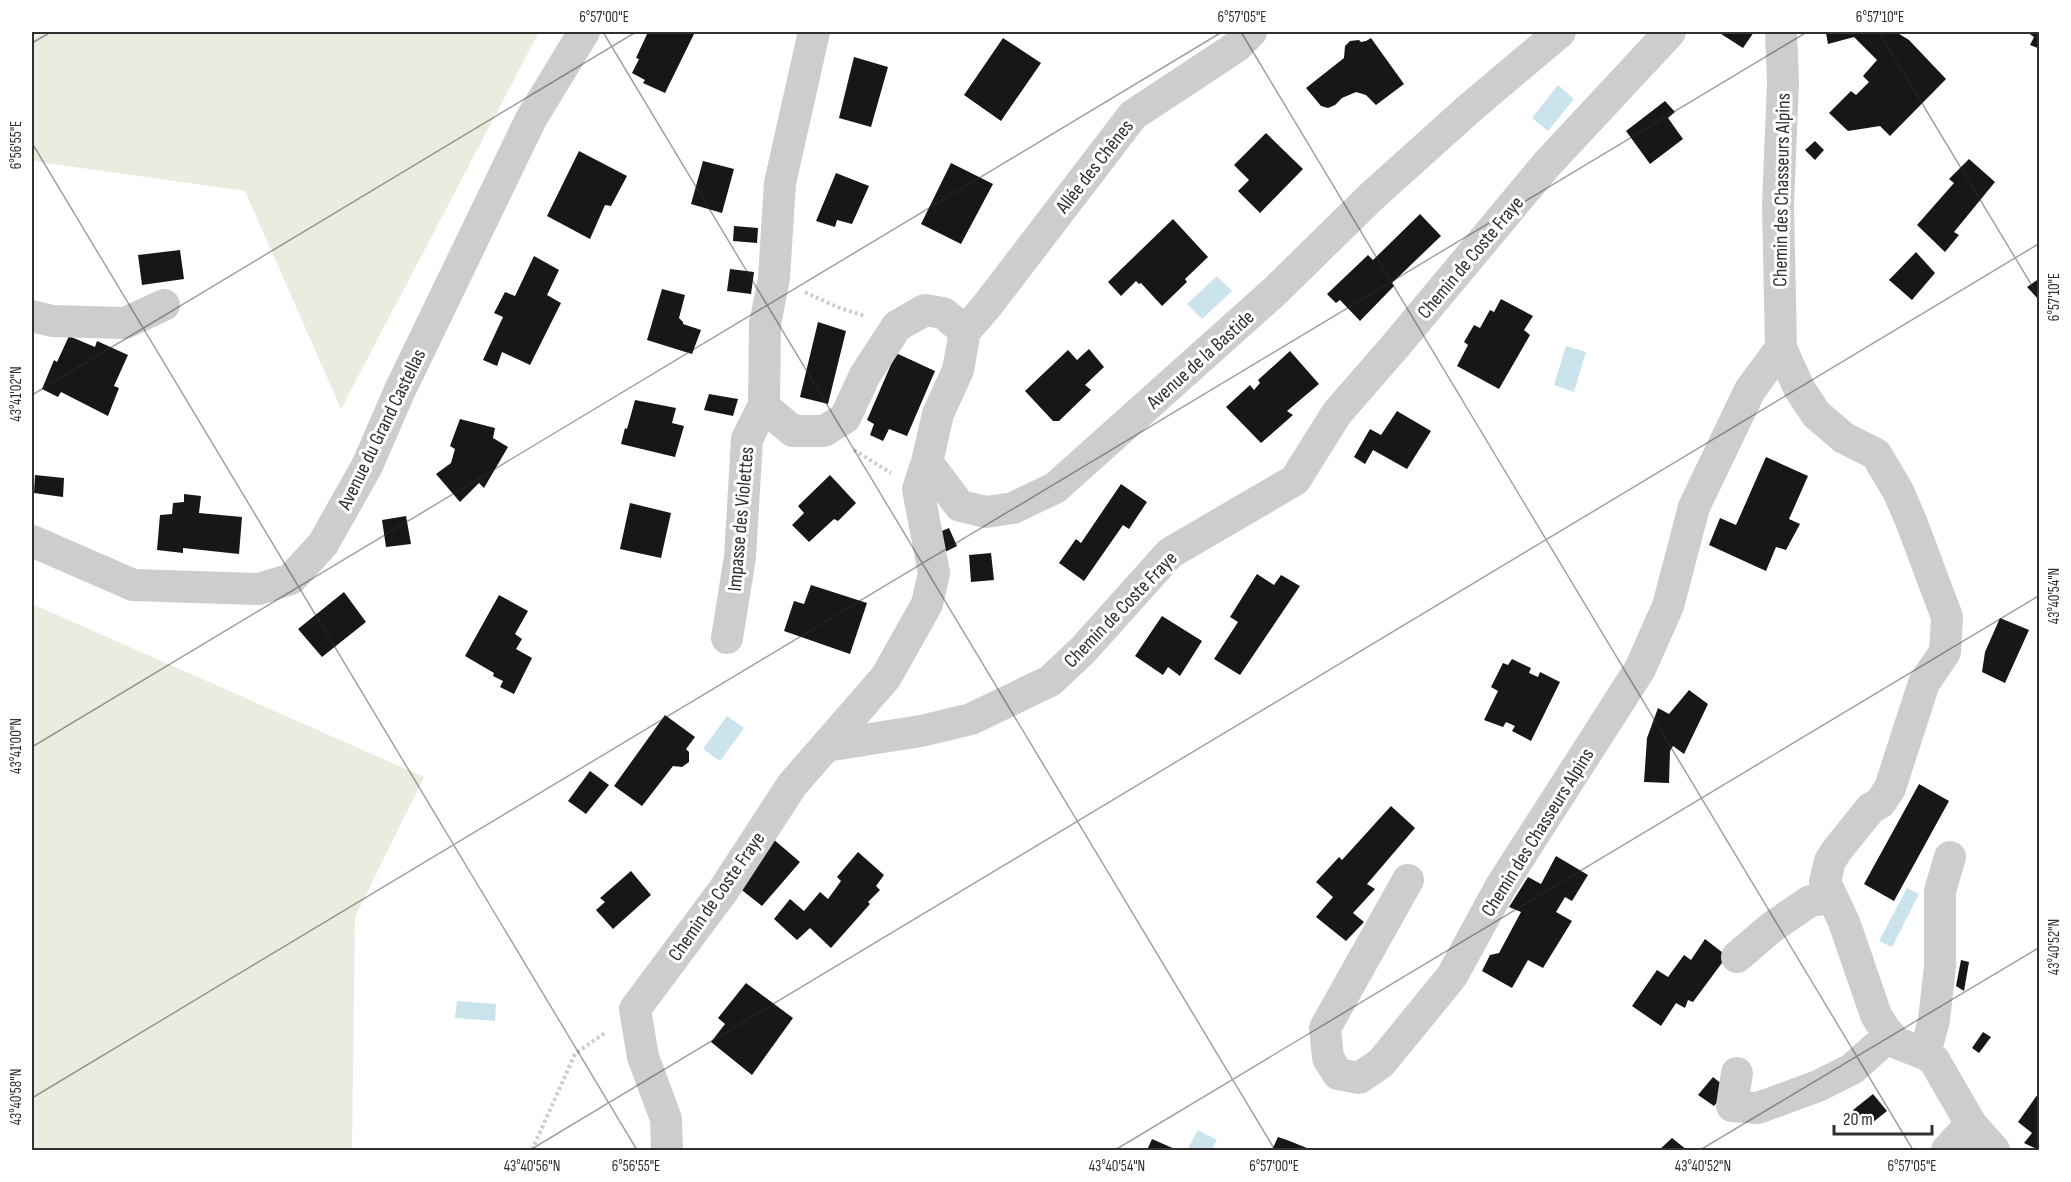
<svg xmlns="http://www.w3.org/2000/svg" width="2071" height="1182" viewBox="0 0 2071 1182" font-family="'Sofia Sans Condensed',sans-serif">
	<rect width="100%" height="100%" fill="#fff"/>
	<path fill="#e8eddf" d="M32 32H539L341 409 245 191 32 161Z
		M32 604 424 777 355 917 352 1150H32Z"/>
	<path fill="#cbe3ec" d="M1558 85 1574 99 1548 131 1532 118Z
		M1217 276 1232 291 1202 319 1187 304Z
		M1566 346 1586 352 1574 392 1554 385Z
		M727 716 744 728 720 761 703 749Z
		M1907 888 1919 894 1892 947 1879 941Z
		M457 1001 496 1004 495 1021 455 1018Z
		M1198 1130 1217 1140 1211 1150H1187Z"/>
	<path fill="#171717" d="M644 32H695L665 93 643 83 645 80 632 73 639 59 636 58 647 34Z
		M1718 32H1754L1743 48Z
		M1827 32H1896L1909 40 1946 79 1890 136 1880 126 1848 131 1829 113 1851 91 1856 95 1869 82 1863 76 1877 60 1854 37 1828 44 1826 33Z
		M2027 32H2040V49L2030 45 2034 37Z
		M1003 38 1041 63 1001 121 964 95Z
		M1371 38 1404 84 1376 105 1366 95 1356 92 1342 98 1335 105 1328 108 1321 106 1306 88 1344 58 1345 46 1350 41 1359 40 1361 42 1366 41Z
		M854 57 888 67 871 127 839 118Z
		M1665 101 1675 112 1668 118 1683 139 1650 164 1626 131Z
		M1266 133 1303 169 1260 213 1238 191 1249 180 1234 165Z
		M1815 141 1824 150 1815 160 1805 150Z
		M579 151 627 176 611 206 605 205 590 239 547 216Z
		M1969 159 1995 182 1954 232 1959 235 1945 252 1917 225 1954 183 1949 179Z
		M703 161 734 169 722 213 691 204Z
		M951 163 993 184 961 244 921 224Z
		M836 173 869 186 852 224 837 220 835 227 816 221Z
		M1420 214 1441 236 1392 283 1394 286 1360 321 1340 300 1336 303 1327 294 1368 255 1373 260Z
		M1173 219 1208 257 1185 279 1187 282 1162 306 1141 283 1139 284 1136 281 1121 296 1108 282Z
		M734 226 758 228 757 243 733 241Z
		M180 250 184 279 142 285 138 255Z
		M1916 252 1935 273 1912 300 1889 280Z
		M534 256 559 270 547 295 561 303 530 365 502 352 497 366 483 360 503 317 494 313 505 292 515 296Z
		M730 269 754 272 751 294 727 291Z
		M2040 278V301L2027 287Z
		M662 289 685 295 679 318 683 322V324L701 330 692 354 647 340Z
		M1501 299 1533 316 1524 330 1530 335 1499 389 1457 366 1468 345 1464 342 1474 325 1480 328 1490 310 1494 312Z
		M818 322 846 331 828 404 800 397Z
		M69 336 95 347 97 341 128 355 114 386 119 388 108 416 61 392 58 397 42 389 54 360 57 362Z
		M1089 349 1104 367 1085 385 1091 390 1059 421H1053L1025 391 1068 350 1077 360Z
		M1290 351 1319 384 1287 411 1293 415 1261 443 1226 407 1250 385 1254 390 1260 383 1258 380Z
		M896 353 935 371 907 436 889 429 883 441 870 435 874 424 867 420Z
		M709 394 738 399 733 416 704 410Z
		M635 400 676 408 672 423 684 426 675 457 621 444 625 428 627 429Z
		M1397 411 1431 431 1407 469 1373 450 1365 464 1354 457 1370 429 1381 435Z
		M460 419 495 428 493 438 508 447 484 488 479 483 460 502 436 474 451 463 455 449 450 446Z
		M1766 457 1808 476 1789 519 1800 524 1786 550 1776 547 1766 571 1709 545 1720 518 1736 525Z
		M35 475 64 478 63 497 34 493Z
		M830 475 856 503 838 521 834 519 809 542 792 525 804 513 798 506Z
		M1121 484 1147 502 1129 529 1123 525 1084 581 1059 563 1076 539 1081 543Z
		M184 494 201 496 199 513 242 517 239 554 183 548V553L157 550 160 515 172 514 173 503 184 502Z
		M630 503 671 513 661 558 620 549Z
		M406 516 411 544 386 547 382 520Z
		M949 528 957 546 945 552 937 533Z
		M991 553 994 580 971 582 969 555Z
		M1257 574 1274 585 1281 575 1300 586 1240 675 1214 659 1238 622 1230 617Z
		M811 585 867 603 850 654 784 631 794 601 804 604Z
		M344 592 366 622 322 657 298 629Z
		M499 595 528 611 515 634 522 639 516 649 532 658 514 694 500 687 503 681 493 676 494 673 465 656Z
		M1162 616 1202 641 1180 676 1168 667 1163 675 1135 656Z
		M2000 618 2029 630 2005 683 1982 672 1985 652Z
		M1512 659 1531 668 1529 673 1538 677 1540 672 1560 682 1531 741 1512 731 1515 726 1506 722 1503 727 1484 720 1498 691 1491 687 1503 663 1508 665Z
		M1689 690 1708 704 1684 754 1673 746 1670 751 1669 783 1644 782 1647 738 1658 708 1669 714Z
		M665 715 695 737 686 749 689 752V762L682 767 673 766 642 806 614 786Z
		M590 771 609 785 586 814 568 801Z
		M1919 784 1949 801 1894 901 1864 884Z
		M1391 806 1415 828 1367 884 1375 889 1353 913 1364 922 1346 941 1316 917 1333 897 1316 882 1339 857 1342 860Z
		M772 838 800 862 762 906 738 887Z
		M858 852 884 875 876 886 880 890 868 902 870 904 831 948 810 928 797 940 774 919 790 899 804 911 820 892 828 899 841 881 837 877Z
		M1556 856 1588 875 1572 901 1565 897 1556 912 1572 921 1543 968 1528 960 1512 988 1482 971 1490 955 1499 953 1521 912 1509 907 1528 877 1541 884Z
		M631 871 651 895 613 929 596 910 605 902 600 898Z
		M1705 939 1727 956 1693 1002 1688 1000 1685 1008 1676 1003 1661 1026 1632 1006 1657 970 1668 977 1684 955 1691 960Z
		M1961 960 1969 962 1964 991 1956 986Z
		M746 983 793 1018 752 1075 711 1042 725 1024 718 1018Z
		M1983 1032 1991 1037 1979 1053 1972 1048Z
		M1713 1077 1728 1089 1714 1106 1698 1095Z
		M2040 1091V1150H2039L2024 1143 2032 1133 2018 1122Z
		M1873 1094 1887 1111 1867 1127 1853 1110Z
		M1278 1137 1287 1140 1312 1150H1272Z
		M1672 1138 1687 1150H1659Z
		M1152 1139 1177 1150H1147Z"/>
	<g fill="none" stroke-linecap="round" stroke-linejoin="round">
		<path stroke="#cdcdcd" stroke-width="4" stroke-dasharray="3 3" stroke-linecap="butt" d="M805 292 837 307 865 316
			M854 450 891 473
			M532 1150 575 1054 606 1032"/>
		<path stroke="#cdcdcd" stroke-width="32" d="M814 32 780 183 774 278 765 324 764 405 771 413 793 431H824L845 418 865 375 897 326 925 310 943 313 965 331
			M1781 32 1783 81 1778 205 1781 348 1799 388 1816 414 1844 438 1876 454 1898 491 1911 521 1947 617 1945 652 1924 683 1890 788 1880 803 1871 808 1837 850 1830 861 1825 882 1844 922 1876 1015 1885 1030 1897 1043 1925 1054 1934 1060 1971 1124 1994 1150
			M32 316 52 321 125 323 164 305
			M965 331 958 370 938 414 927 462 960 506 986 512 1013 508 1055 488 1274 292 1372 196 1471 107 1560 32
			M965 331 986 307 1133 115 1236 47 1251 32
			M32 541 133 585 259 589 291 579 323 544 367 466 400 390 531 119 584 32
			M727 638 740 557 747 439 764 405
			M826 746 886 677 927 604 934 573 918 489 927 462
			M1408 880 1325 1028 1328 1058 1338 1074 1359 1078 1381 1063 1452 976 1501 886 1640 669 1668 606 1694 507 1750 390 1781 348
			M1737 957 1772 927 1810 901 1831 898
			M1925 1054 1934 1020 1940 966V891L1950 857
			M1737 1073 1732 1106 1758 1108 1818 1086 1852 1069 1890 1035
			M667 1150 666 1119 643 1057 635 1009 723 891 792 785 826 746 921 731 971 719 1050 681 1083 650 1170 553 1295 480 1337 413 1397 344 1547 164 1670 32
			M1947 1150 1971 1124"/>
	</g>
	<path fill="none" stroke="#303030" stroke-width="1.5" stroke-opacity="0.45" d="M603 32 1275 1150M1241 32 1913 1150M1879 32 2040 299M32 43 51 32M32 143 637 1150M32 395 636 32M32 747 1222 32M32 1098 1807 32M530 1150 2040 243M1115 1150 2040 595M1700 1150 2040 947"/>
	<g text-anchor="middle" stroke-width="6" stroke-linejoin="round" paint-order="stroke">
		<g font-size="20" fill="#303030" stroke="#fff">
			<text transform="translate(1094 166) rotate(-52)" y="7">Allée des Chênes</text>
			<text transform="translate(1781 190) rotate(-89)" y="7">Chemin des Chasseurs Alpins</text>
			<text transform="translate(1470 257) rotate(-50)" y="7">Chemin de Coste Fraye</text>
			<text transform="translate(1200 359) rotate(-42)" y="7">Avenue de la Bastide</text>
			<text transform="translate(381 429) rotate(-64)" y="7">Avenue du Grand Castellas</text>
			<text transform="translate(740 519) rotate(-85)" y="7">Impasse des Violettes</text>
			<text transform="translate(1120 609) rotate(-46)" y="7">Chemin de Coste Fraye</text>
			<text transform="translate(1537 832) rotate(-58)" y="7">Chemin des Chasseurs Alpins</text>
			<text transform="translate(716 896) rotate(-55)" y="7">Chemin de Coste Fraye</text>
		</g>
	</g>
	<rect width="2071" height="1182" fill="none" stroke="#ffffff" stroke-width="66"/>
	<path d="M1834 1125v9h98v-9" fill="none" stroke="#303030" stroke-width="3"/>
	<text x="1843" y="1125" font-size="18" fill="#303030" stroke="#ffffff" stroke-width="4.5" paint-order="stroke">20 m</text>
	<rect x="33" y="33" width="2005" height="1116" fill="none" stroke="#303030" stroke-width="2"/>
	<g font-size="15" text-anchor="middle" fill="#303030">
		<text x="604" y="22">6°57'00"E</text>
		<text x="1242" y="22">6°57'05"E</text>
		<text x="1880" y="22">6°57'10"E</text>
		<text transform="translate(16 145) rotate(-90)" y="5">6°56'55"E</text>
		<text transform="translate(2054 297) rotate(-90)" y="5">6°57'10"E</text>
		<text transform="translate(16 394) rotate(-90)" y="5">43°41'02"N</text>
		<text transform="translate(2054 596) rotate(-90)" y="5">43°40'54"N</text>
		<text transform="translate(16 746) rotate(-90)" y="5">43°41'00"N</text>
		<text transform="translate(2054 947) rotate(-90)" y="5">43°40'52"N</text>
		<text transform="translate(16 1097) rotate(-90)" y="5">43°40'58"N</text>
		<text x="532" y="1171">43°40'56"N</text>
		<text x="636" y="1171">6°56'55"E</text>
		<text x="1117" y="1171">43°40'54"N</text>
		<text x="1274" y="1171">6°57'00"E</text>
		<text x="1703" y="1171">43°40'52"N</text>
		<text x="1912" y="1171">6°57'05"E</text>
	</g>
</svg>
